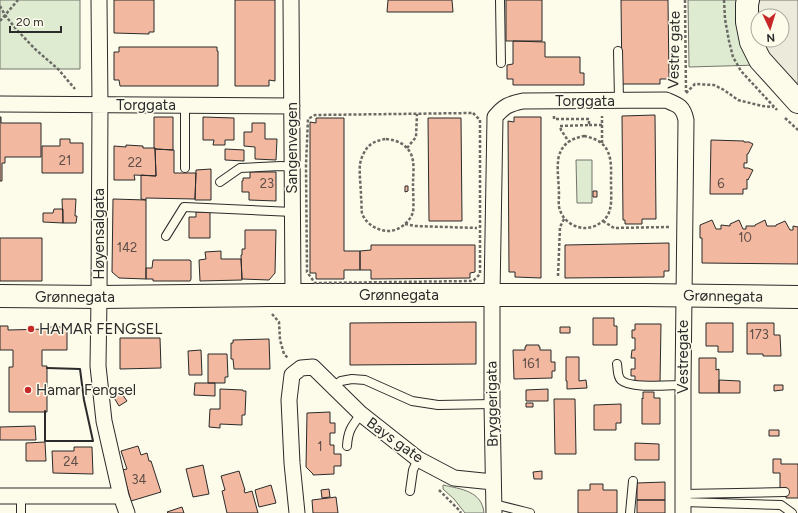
<svg xmlns="http://www.w3.org/2000/svg" width="798" height="513" viewBox="0 0 798 513" font-family="Figtree,sans-serif">
	<rect width="100%" height="100%" fill="#fdfbea"/>
	<path fill="#deebd1" stroke="#74746e" d="M0 0H80V69H0Z
		M688 0H743L758 65 689 67Z
		M576 160H592V203H577Z
		M443 485C461 489 482 491 484 513H465L454 499 443 489Z"/>
	<path fill="#eceadb" stroke="#74746e" fill-rule="evenodd" d="M750 0H798V96L766 62 751 35ZM758 16H782V40H758Z"/>
	<path fill="#f2b8a0" stroke="#2b2b2b" d="M114 0H154V32H149V34L114 33Z
		M235 0H275V81L269 80V86H235Z
		M388 0H452L453 12H387Z
		M506 0H542V41H506Z
		M621 0H668L669 79H660V84H622Z
		M513 41 545 42V57H580V73H584V85H513V79H507V65L513 64Z
		M119 47H217V51H218V86H120L119 80H114V52H119Z
		M655 115 656 219H642V224H625V220H623L622 116Z
		M0 117H1V123H41V157H5V163H2V181H0Z
		M154 117H173V150L155 149V148H154Z
		M203 117 234 118V140H225V145H213L214 140H203Z
		M514 117H541V278L515 277V272H509L508 121 514 122Z
		M316 118H344V251H360V270H344V279H316V273H310V122L316 123Z
		M428 118H461L462 221H429Z
		M252 123H265V139H277L276 160 255 159V147L244 146V132H252Z
		M60 139H70V143H83V173H42V146H60Z
		M711 140 744 141V142H749L753 144 748 154H747V163H744V168H748L753 170 748 180 747 179V189H743V194H710Z
		M126 145 143 146V148H155L156 176 134 175 135 180H114V146L126 147Z
		M155 149 174 150V173H196L195 199 146 198V200L141 199V175L156 176Z
		M225 149 244 150V161L225 160Z
		M211 169V200H195L196 170Z
		M250 172H276V201L249 200V192H242V181H243V178H250Z
		M405 186H408V191L405 192Z
		M593 191H597V197H593Z
		M62 199H76L75 216H77L76 223H63Z
		M113 199 146 200V279L119 278 112 272Z
		M54 209H63V223L43 222V213H53Z
		M196 212H210V238H189V217H196Z
		M712 220 716 229H721V225L730 226V224L739 220 743 229H746V226H755V225L765 220 767 226H776V225L785 221 790 230H793V226L798 227V264L702 263V238H700V225Z
		M245 230H276L275 273 269 280 242 279 241 255H242V249H245Z
		M0 238H42V281H0Z
		M669 243V271H664V277L565 278V245Z
		M371 245H475V272L470 273V278L371 279V270H360V251L371 250Z
		M221 251V259H241L242 280 200 281 199 260 206 259 205 252Z
		M153 260H190V261H191V279L190 281H153V279H146V268H152Z
		M593 318H614V326H617V345H593Z
		M476 322V364L350 365V323Z
		M706 323H733V352H718V346H706Z
		M747 323H774V335H780L781 356H763V354H747Z
		M635 324H661L660 383 635 382V376H631V369H635V358H631L632 350H635V338H632V330H635Z
		M0 326H8V330L47 329V327H67V350H42V366H47V412H9V367H13V350H0Z
		M560 327H570V333H560Z
		M120 338H160L161 368 120 369Z
		M269 339 270 369H234L233 359H231V343H233V340Z
		M526 345H539V347H540V350H551V362H555V371H552V378L514 379 513 350H525V347H526Z
		M201 350 202 375H189L188 351Z
		M208 354H227L228 377H225V383H208Z
		M566 357H579V381L586 380 587 388 567 389V381H566Z
		M699 358H716V370L719 369V393H699Z
		M719 380 740 381V393H719Z
		M195 383H215V396L194 395Z
		M774 385H783V390L774 391Z
		M220 389 243 390V391H246L245 415H242V425L220 424V428L209 427 210 409H220Z
		M548 389V401H526V390Z
		M120 391 127 401 119 406 113 396Z
		M643 392H654V398H660V424H642V398L643 399Z
		M554 399H575L576 454H555Z
		M526 403H533V407H526Z
		M621 404V423H616V430H594V405Z
		M330 412V423H335V433H330V445H334V454H341V466H334V474L313 475V474L306 467 307 413Z
		M35 426 36 440H0V427Z
		M769 430H779V436H769Z
		M45 442 46 461H26V443Z
		M635 443 659 444V460H635Z
		M138 446 141 455 147 453 149 461H151L161 492 131 501 122 470 127 469 121 451Z
		M74 447H92L93 474 53 473 52 451H74Z
		M773 459H781V464H798V498H786V488H780V473H773Z
		M203 465 209 494 193 497 186 469Z
		M239 471 245 490H244L245 493 252 491 258 513H227L222 491 225 490 221 476Z
		M542 471V479H534L533 472Z
		M665 482V500H637V483Z
		M590 484H603V490H617V513H578V490H590Z
		M271 485 276 503 259 507 255 490Z
		M329 489 330 497 322 498 321 490Z
		M336 497 338 513H313L312 500Z
		M637 500H665V513H637Z
		M182 507 184 513H168L167 512Z"/>
	<g fill="none" stroke-linecap="round" stroke-linejoin="round">
		<g stroke="#2b2b2b" stroke-width="10">
			<path id="lane" d="M500 0 501 63
				M618 51 619 100
				M185 168V105
				M220 182 240 168 281 166 292 167
				M166 236 184 207 293 212
				M617 364C618 369 617 376 621 380 630 389 670 385 683 385
				M333 387 341 381 352 379 365 380 412 401 438 405 492 404
				M347 446C348 430 352 426 361 414
				M410 491 413 470 418 459
				M683 494 785 492
				M683 502 781 505 792 513
				M494 504 530 513
				M21 513V496
				M630 513 633 481"/>
		</g>
		<g stroke="#2b2b2b" stroke-width="17">
			<path id="street" d="M99 0 100 105 99 297 98 366 104 421 121 496 127 513
				M291 0 293 295
				M0 104 292 106
				M0 496H121
				M297 513 292 463 289 400 292 375 301 368 313 367 361 414 418 459 454 478 493 482
				M494 513 492 404V295L495 117C504 106 509 104 523 101L666 100C678 105 683 106 686 120L683 385V513"/>
		</g>
		<g stroke="#2b2b2b" stroke-width="24">
			<path id="secondary" d="M748 0 747 4V22L751 42 760 60 798 102"/>
		</g>
		<g stroke="#2b2b2b" stroke-width="24">
			<path id="primary" d="M0 296 99 297 268 295H644L798 297"/>
		</g>
		<path stroke="#6a6964" stroke-width="2.5" stroke-dasharray="3 2" stroke-linecap="butt" d="M685 0 686 92
			M724 0 725 19 729 41 733 57 741 71 777 110
			M0 6 5 15 16 29 35 49 58 69 75 89
			M0 21 18 0
			M686 93 695 84 714 85 724 90 738 100 762 106 774 107
			M473 113 480 120V274L473 281 315 283 307 272 306 165 308 119 315 115Z
			M554 116V119H589V125L560 126 561 130 569 142
			M785 118 798 130
			M589 125H602
			M584 136C594 138 604 142 608 152 612 161 611 172 611 182 611 189 612 203 610 209 608 220 596 228 585 228 575 228 563 221 560 210 558 206 559 200 559 195 559 184 557 172 558 162 558 159 559 155 560 153 564 142 574 138 584 136Z
			M386 139C397 140 406 144 411 154 415 163 413 175 413 184 413 192 414 205 413 212 410 222 399 231 388 231 377 231 365 223 362 213 361 208 362 202 361 197 361 187 359 175 360 164 361 158 364 152 367 148 372 142 379 140 386 139Z
			M602 143V116
			M407 148 416 137 417 114
			M603 221 614 228 669 227
			M405 224 415 226 477 228
			M558 276 560 227 564 219
			M272 314 279 322 280 340 284 354 288 358
			M439 490 459 510 461 513"/>
		<use href="#lane" stroke="#fdfbea" stroke-width="8"/>
		<use href="#street" stroke="#fdfbea" stroke-width="15"/>
		<use href="#secondary" stroke="#fdfbea" stroke-width="22"/>
		<use href="#primary" stroke="#fdfbea" stroke-width="22"/>
		<path stroke="#2b2b2b" stroke-width="2" d="M45 411V441H93L84 400 80 369 47 368"/>
	</g>
	<g fill="#c62828" stroke="#fdfbea" stroke-width="1.5">
		<circle cx="31" cy="329" r="4"/>
		<circle cx="28" cy="390" r="4"/>
	</g>
	<g text-anchor="middle" stroke-width="3" stroke-linejoin="round" paint-order="stroke">
		<g font-size="13" fill="#5d4e48">
			<text x="65" y="165">21</text>
			<text x="135" y="167">22</text>
			<text x="267" y="188">23</text>
			<text x="721" y="188">6</text>
			<text x="745" y="242">10</text>
			<text x="127" y="252">142</text>
			<text x="759" y="339">173</text>
			<text x="531" y="368">161</text>
			<text x="320" y="451">1</text>
			<text x="71" y="466">24</text>
			<text x="139" y="484">34</text>
		</g>
		<g font-size="15" fill="#2b2b2b" stroke="#fdfbea">
			<text transform="translate(674 50) rotate(-89)" y="5">Vestre gate</text>
			<text x="585" y="106">Torggata</text>
			<text x="146" y="110">Torggata</text>
			<text transform="translate(292 148) rotate(-90)" y="5">Sangenvegen</text>
			<text transform="translate(99 234) rotate(-90)" y="5">Høyensalgata</text>
			<text x="399" y="300">Grønnegata</text>
			<text transform="translate(723 296) rotate(1)" y="5">Grønnegata</text>
			<text x="75" y="302">Grønnegata</text>
			<text transform="translate(683 357) rotate(-90)" y="5">Vestregate</text>
			<text transform="translate(492 404) rotate(-91)" y="5">Bryggerigata</text>
			<text transform="translate(395 440) rotate(36)" y="5">Bays gate</text>
		</g>
		<g font-size="15" fill="#2b2b2b" stroke="#fdfbea" text-anchor="start">
			<text x="39" y="334">HAMAR FENGSEL</text>
			<text x="36" y="395">Hamar Fengsel</text>
		</g>
	</g>
	<g transform="translate(770 28) rotate(176)"><circle r="19" fill="#fdfbea" stroke="#a9a89e"/>
	<path d="M0-3L7 15L0 10L-7 15Z" fill="#c62828"/>
	<text y="-6" font-size="11" font-weight="bold" text-anchor="middle" fill="#2b2b2b">N</text>
	</g>
	<path d="M10 26v6h51v-6" fill="none" stroke="#2b2b2b" stroke-width="2"/>
	<text x="16" y="26" font-size="12" fill="#2b2b2b" stroke="#fdfbea" stroke-width="3" paint-order="stroke">20 m</text>
</svg>
